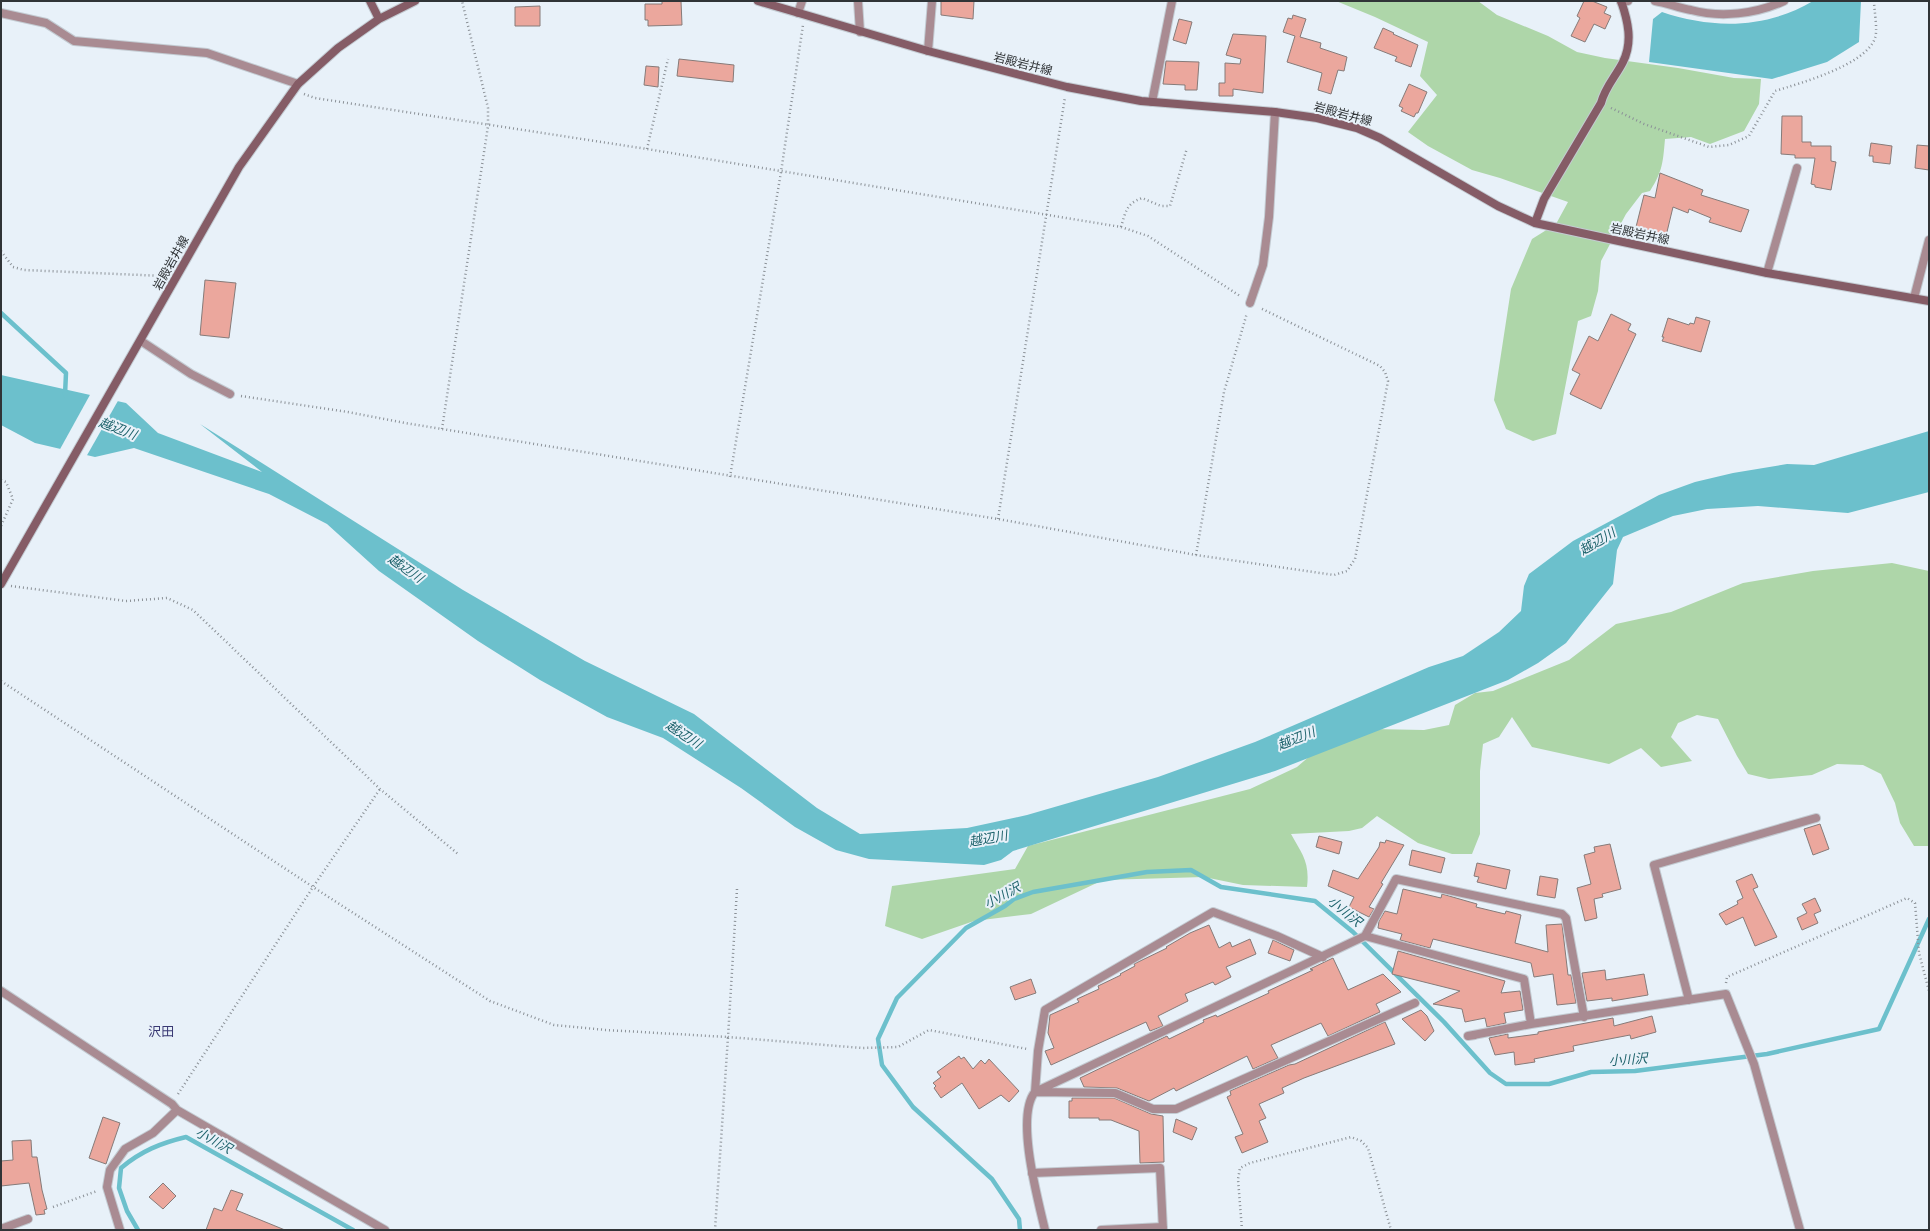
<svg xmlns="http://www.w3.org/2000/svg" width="1930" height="1231" viewBox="0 0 1930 1231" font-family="Montserrat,'Noto Sans JP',sans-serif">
	<rect width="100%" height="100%" fill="#e8f1f9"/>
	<path fill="#aed6a9" d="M1336 1H1478L1497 15 1548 36 1577 52 1605 58 1678 68 1734 78 1761 79 1759 104 1744 131 1710 144 1691 137 1665 139C1663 161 1663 171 1650 191L1642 193 1626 214 1601 261 1598 291 1591 316 1578 321 1556 434 1533 441 1506 429 1494 400 1511 289 1532 239 1556 224 1568 202 1500 178 1472 170 1428 146 1408 132 1437 95 1420 76 1428 42 1375 17Z
		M1892 563 1929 571V846H1914L1900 823 1895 803 1881 774 1863 765 1837 764 1812 775 1769 779 1748 774 1737 756 1718 719 1697 715 1678 723 1671 737 1692 761 1661 767 1641 748 1609 764 1532 747 1512 717 1499 737 1483 744 1480 771V834L1472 854H1452L1418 843 1377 816 1362 828 1349 831 1291 834C1302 854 1310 862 1307 887L1243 885 1204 877 1103 880 1031 914 974 921 922 939 885 926 892 886 1015 869 1028 846 1250 789 1297 767 1318 749 1372 729 1424 730 1449 725 1455 705 1475 693 1493 691 1569 660 1616 624 1671 612 1743 583 1813 571Z"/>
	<path fill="#6cc0cc" d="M1813 1H1861L1859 42 1827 62 1772 79 1649 62 1653 19 1662 12C1712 29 1766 29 1813 1Z
		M1 375 126 403 158 433 262 472 200 424 463 590 585 661 694 714 817 808 860 834 967 828 1027 815 1158 777 1255 742 1429 667 1463 656 1499 632 1521 611 1524 586 1529 574 1573 541 1659 495 1695 482 1733 473 1787 464 1814 465 1929 431V492L1848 513 1758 506 1707 509 1673 516 1623 537 1617 550 1613 584 1566 643 1538 663 1508 680 1275 771 1013 851 1001 860 984 865 869 859 836 850 795 827 741 788 663 738 607 717 540 680 478 641 379 571 327 524 269 494 134 448 95 457 35 443 1 425Z"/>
	<path fill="#e8f1f9" d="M91 393 119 399 86 457 59 451Z"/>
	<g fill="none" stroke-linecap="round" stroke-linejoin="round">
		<path stroke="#6cc0cc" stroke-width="4.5" d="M1 313 66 373 65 395
			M138 1230 127 1211 119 1188 121 1168C141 1151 161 1143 186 1137L353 1230
			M1020 1230 1019 1219 992 1179 913 1107 882 1065 878 1039 897 998 966 928 1005 906 1014 899 1033 892 1147 872 1191 870 1221 887 1315 901 1353 932 1444 1022 1490 1073 1506 1084H1549L1591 1072 1635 1071 1767 1054 1879 1029 1929 919"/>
	</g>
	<path fill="#eba79d" stroke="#867b79" d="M662 1H681L682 25 648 26V20H645V4H662Z
		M941 1H974L973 19 941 15Z
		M1584 1H1592L1607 7 1604 13 1611 16 1605 29 1594 24 1585 42 1571 36 1580 18 1577 16Z
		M540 6V26H515V7Z
		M1293 15 1306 19 1300 37 1321 43 1320 48 1347 57 1344 71 1338 70 1331 94 1318 90 1322 73 1287 62 1295 36 1283 32 1288 18 1292 19Z
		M1179 19 1192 22 1186 44 1173 40Z
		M1383 28 1394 33 1393 34 1418 45 1411 67 1395 61 1397 57 1374 48Z
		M1233 34 1266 36 1263 93 1233 89V96H1219V83H1225V63L1240 64 1241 59 1226 55Z
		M679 59 734 65 733 82 677 76Z
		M1166 61 1199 62 1197 90H1185V85L1163 84Z
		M646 66 659 67 658 87 644 85Z
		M1409 84 1427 92 1418 113H1416L1414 117 1401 111 1403 108 1399 106Z
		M1782 116H1802V142H1811V146H1831V161L1836 162 1831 190 1815 187V185L1811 184 1815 158H1795V155L1781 154Z
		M1871 143 1892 146 1890 164 1873 162V156H1869Z
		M1917 145 1929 146V170L1915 168Z
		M1660 173 1703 190 1701 195 1749 210 1741 232 1709 222 1711 218 1689 209 1688 213 1673 207 1666 236 1657 234 1656 236 1635 231 1644 195 1655 198Z
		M205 280 236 283 229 338 200 335Z
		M1611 314 1631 324 1628 330 1636 334 1601 409 1570 394 1580 374 1572 370 1589 336 1598 341Z
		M1696 317 1710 321 1701 352 1662 341 1664 337H1662L1668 318 1689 325 1690 323 1694 324Z
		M1820 824 1829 849 1813 855 1804 829Z
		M1319 836 1342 842 1339 854 1316 847Z
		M1386 840 1404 845 1381 883 1383 884 1369 907 1374 909 1369 917 1349 907 1354 897 1328 886 1333 870 1358 879 1379 847 1380 842 1385 843Z
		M1610 844 1621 889 1602 894 1603 897 1594 899 1597 918 1585 921 1577 888 1591 884 1584 855 1595 852 1594 847Z
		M1412 850 1445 858 1441 873 1409 865Z
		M1477 863 1510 870 1506 889 1477 882 1479 877 1474 876Z
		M1752 874 1758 887 1753 889 1777 937 1755 946 1743 917 1726 925 1719 914 1738 904 1737 901 1743 898 1736 881Z
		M1540 876 1558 879 1555 898 1537 895Z
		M1403 889 1441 898 1442 894 1477 904 1476 907 1505 914 1506 911 1521 915 1515 943 1548 952 1546 925 1562 924 1568 975H1571L1576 1003 1557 1005 1553 974 1534 977 1531 963 1433 939 1430 948 1400 940 1402 934 1378 928 1379 921 1385 911 1397 914Z
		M1815 898 1821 911 1814 914 1818 923 1802 930 1797 918 1807 913 1802 904Z
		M1209 925 1219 948 1230 942 1232 947 1250 939 1256 954 1226 967 1231 977 1215 985 1213 982 1185 994 1188 1001 1158 1016 1163 1026 1150 1031 1146 1022 1051 1065 1045 1051 1054 1048 1048 1033 1050 1015 1079 1002 1077 999 1099 989 1098 986 1121 975 1120 974 1135 966 1134 964 1167 948 1166 947 1190 933Z
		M1273 940 1294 950 1290 961 1268 953Z
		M1398 951 1505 981 1501 993 1520 991 1523 1010 1504 1013 1506 1023 1487 1027 1485 1018 1465 1022 1462 1009 1433 1004 1460 991 1392 974Z
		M1333 958 1348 990 1383 974 1401 992 1376 1004 1380 1012 1328 1036 1321 1023 1271 1045 1278 1058 1253 1069 1247 1056 1176 1091 1174 1088 1149 1101 1117 1088 1084 1087 1080 1078 1167 1036 1169 1039 1204 1022 1203 1020 1216 1015 1217 1017 1269 993 1268 991 1313 970 1310 969Z
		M1605 970 1606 980 1644 974 1648 995 1612 1001V998L1587 1001 1582 973Z
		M1031 979 1036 993 1015 1000 1010 987Z
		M1421 1010 1427 1016 1434 1031 1425 1041 1402 1019Z
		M1652 1016 1656 1032 1631 1039 1630 1035 1573 1046 1574 1051 1534 1059 1535 1062 1515 1065 1514 1052 1495 1055 1489 1038 1508 1034V1038L1538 1034V1032L1613 1018 1614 1026Z
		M1385 1022 1395 1044 1304 1078 1282 1088 1284 1093 1259 1104 1266 1118 1259 1121 1268 1142 1242 1153 1235 1137 1243 1134 1227 1097 1231 1095 1230 1091 1289 1065 1295 1064Z
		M959 1056 961 1059 964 1057 973 1069 981 1060 985 1064 989 1059 1019 1091 1009 1102 1001 1095 979 1109 962 1083 941 1098 934 1088 936 1086 933 1083 941 1077 937 1072Z
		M1072 1098H1114L1151 1114 1163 1116 1164 1162 1140 1163 1139 1131 1111 1120H1099V1118H1069V1101H1072Z
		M103 1117 120 1123 106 1164 89 1158Z
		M1176 1119 1197 1128 1192 1140 1173 1132Z
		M31 1140 32 1157H37L42 1190 47 1209 44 1210 45 1214 36 1215 29 1183 1 1186V1161L13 1160 12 1141Z
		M163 1183 176 1196 163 1209 149 1197Z
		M231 1190 243 1194 236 1210 285 1230H206L214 1208 222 1211Z"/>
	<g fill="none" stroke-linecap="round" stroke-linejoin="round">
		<g stroke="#c3cbd2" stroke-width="10">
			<path id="lane" d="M858 1 860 32
				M798 13 802 1
				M928 51 932 1
				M1152 102 1172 1
				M1767 273 1797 168
				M1914 298 1929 240
				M1032 1173 1160 1168 1163 1230
				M1 1229 28 1219
				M1101 1230 1163 1227"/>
		</g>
		<g stroke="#c3cbd2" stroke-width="10">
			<path id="street" d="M1655 1C1667 3 1679 8 1691 10 1721 18 1756 14 1784 1
				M1621 2 1628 1
				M1 13 46 23 74 41 207 53 298 84
				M1250 303 1263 265 1269 217 1275 112
				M141 341 191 374 230 394
				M1365 936 1524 979 1531 1024 1726 994 1754 1064 1800 1230
				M1323 957 1277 936 1213 912 1045 1010 1038 1051 1035 1092 1115 1093 1153 1109H1176L1415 1003
				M1 991 172 1104 177 1110 385 1230
				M1689 1000 1654 865 1816 818
				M1475 1035 1468 1036 1531 1024
				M120 1230 107 1187 110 1170 125 1149 153 1133 177 1110
				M1045 1230C1038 1200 1015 1116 1035 1092L1365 936 1396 879 1562 914 1566 918 1584 1017"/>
		</g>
		<g stroke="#c3cbd2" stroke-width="10">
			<path id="secondary" d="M370 1 379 19
				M758 1 928 51 1067 87 1141 101 1275 112 1317 118 1357 128 1380 138 1498 206 1535 223 1767 273 1929 301
				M1535 223 1544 199 1601 103C1605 87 1616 76 1623 62 1633 42 1628 21 1621 1
				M1 584 239 167 298 84 338 48 379 19 415 1"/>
		</g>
		<path stroke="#8b9197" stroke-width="2.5" stroke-dasharray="1 3" stroke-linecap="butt" d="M304 94 315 98 647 149 1121 227 1148 236 1240 296
			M1611 108 1644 124 1709 147 1729 145 1749 136 1775 91C1801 83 1866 65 1875 38 1878 30 1874 10 1874 1
			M647 149 668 59
			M1121 227C1126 211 1126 204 1142 198L1161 206H1170L1187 148
			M1 251 13 267 24 270 164 276
			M241 396 348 412 405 423 998 519 1196 555 1334 575 1347 571 1355 559 1388 381 1385 372 1380 366 1260 308
			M442 429 488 126V108L462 1
			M730 477 781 172 803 25
			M1 480 6 482 13 499 1 526
			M998 519 1065 97
			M1196 555 1224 392 1247 313
			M11 586 126 601 167 598 193 610 380 789 458 854
			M1 681 313 887 490 1001 554 1025 606 1030 728 1037 715 1230
			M737 889 728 1037 862 1048 898 1047 929 1030 1027 1049
			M1726 983 1727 977 1907 898 1915 903 1919 953 1929 991
			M178 1094 313 887 380 789
			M53 1207 97 1191
			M1242 1230 1238 1179 1240 1168 1250 1163 1351 1137 1361 1141 1368 1148 1391 1230"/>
		<use href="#lane" stroke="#a98b92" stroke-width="8"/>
		<use href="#street" stroke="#a98b92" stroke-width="8"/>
		<use href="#secondary" stroke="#855c66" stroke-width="8"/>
	</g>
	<g text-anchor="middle" stroke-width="4" stroke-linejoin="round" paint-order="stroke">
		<g font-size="12" fill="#303437" stroke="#e8f1f9">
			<text transform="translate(1023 64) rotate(14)" y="4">岩殿岩井線</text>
			<text transform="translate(1343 114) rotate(15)" y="4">岩殿岩井線</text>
			<text transform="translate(1640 234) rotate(12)" y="4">岩殿岩井線</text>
			<text transform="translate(171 263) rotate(-61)" y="4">岩殿岩井線</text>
		</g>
		<g font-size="13" font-style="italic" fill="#1d626b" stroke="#e8f1f9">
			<text transform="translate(118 428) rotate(21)" y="5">越辺川</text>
			<text transform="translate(1597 541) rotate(-31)" y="5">越辺川</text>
			<text transform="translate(406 568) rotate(35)" y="5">越辺川</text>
			<text transform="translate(684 734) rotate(33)" y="5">越辺川</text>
			<text transform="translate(1296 738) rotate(-22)" y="5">越辺川</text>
			<text transform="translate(988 838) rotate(-10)" y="5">越辺川</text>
			<text transform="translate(1002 895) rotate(-28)" y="5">小川沢</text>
			<text transform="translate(1345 911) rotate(39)" y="5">小川沢</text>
			<text transform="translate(1628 1059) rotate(-4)" y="5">小川沢</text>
			<text transform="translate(214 1140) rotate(29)" y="5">小川沢</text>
		</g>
		<g font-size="13" fill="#393974" stroke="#e8f1f9">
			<text x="161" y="1036">沢田</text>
		</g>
	</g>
	<rect width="1930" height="1231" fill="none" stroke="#303437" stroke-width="4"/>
</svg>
